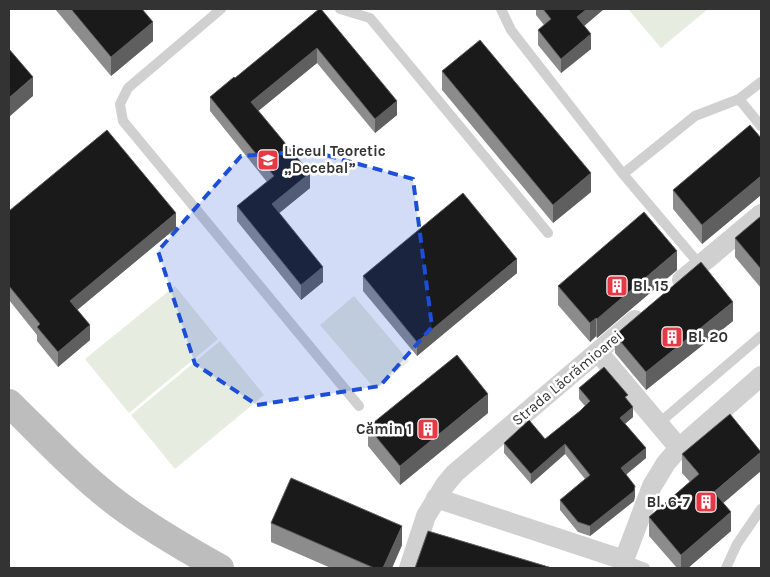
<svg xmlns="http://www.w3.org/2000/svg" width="770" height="577" viewBox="0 0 770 577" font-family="Karla,sans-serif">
	<rect width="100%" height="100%" fill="#fff"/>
	<path fill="#e6ecdf" d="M628 9H708L661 48Z
		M175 286 218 339 129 413 85 359Z
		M354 296 409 361 375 389 320 325Z
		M220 341 264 395 175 469 131 415Z"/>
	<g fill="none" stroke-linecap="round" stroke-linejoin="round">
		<path stroke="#d0d0d0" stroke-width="10" d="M221 9 128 88 120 104 123 121 359 406
			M340 9 370 18 548 233
			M501 9 511 30 623 174 700 265
			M739 99 761 126
			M623 174 695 116 739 99 761 82
			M658 424 761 336
			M623 562 624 560 645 568
			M726 568 737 544 761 509"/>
		<path stroke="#d0d0d0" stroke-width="20" d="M682 280 761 214
			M598 352 679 448
			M436 498 624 560 652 486 666 463 679 448 761 376
			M409 568 426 516 445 485 455 473 635 320"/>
		<path stroke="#bdbdbd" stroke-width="28" d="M9 403C44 437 79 475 119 505 150 528 186 549 220 568"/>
	</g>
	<path fill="#8c8c8c" d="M55 9H142L153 41 111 76Z
		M319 9 397 115 375 133 317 63 258 111 310 188 279 213 323 282 301 300 237 221V206L267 182 210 111V97L235 78Z
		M536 9H604L584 26 591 49 561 73 538 45V30L544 25 536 15Z
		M442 71 591 192 553 223 442 90Z
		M761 138V195L702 244 673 209V190Z
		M9 211 176 228 77 310 90 340 58 367 37 341V335L9 300Z
		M761 216V288L735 257V238Z
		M677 270 597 338 596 336 590 342 558 305V286Z
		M517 273 417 356 363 291V276Z
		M733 321 646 390 615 353V335Z
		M579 388 628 401 633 417 625 424 646 458 626 474 635 496 634 501 590 536 578 532 560 510V500L585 479 565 454 531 484 504 453V443L545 439 580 411 585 406 579 399Z
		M488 413 400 485 368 446V427Z
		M682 454 723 503 731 531 688 568H677L649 536V517L690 482 682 473Z
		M271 523 402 545 392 568H331L271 542Z"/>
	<path fill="#5f5f5f" d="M587 9H604L577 32V17Z
		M153 22V41L111 76V57Z
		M591 34V49L561 73V59Z
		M317 48V63L251 117V102Z
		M33 77V96L9 117V98Z
		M397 101V115L375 133V119Z
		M310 173V188L272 219V204Z
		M591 173V192L553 223V205Z
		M761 176V195L702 244V225Z
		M176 213V228L70 316V301Z
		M677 251V270L597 338V319Z
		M517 259V273L417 356V342Z
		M323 267V282L301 300V285Z
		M733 302V321L646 390V372Z
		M596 318V336L590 342V323Z
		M90 325V340L58 367V352Z
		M488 394V413L400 485V466Z
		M633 407V417L620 428V418Z
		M565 444V454L531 484V474Z
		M646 448V458L621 479V468Z
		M761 452V471L714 511V492Z
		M635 486V496L634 501 590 536V526Z
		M731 512V531L688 568H681V555Z
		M402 526V545L392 568H383Z"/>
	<path fill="#1a1a1a" stroke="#5f5f5f" d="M71 9H142L153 22 111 57Z
		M319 9H321L397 101 375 119 317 48 251 102 310 173 272 204 323 267 301 285 237 206 274 176 210 97 234 77 235 78Z
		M543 9H587L577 17 591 34 561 59 538 30 551 19Z
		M480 40 591 173 553 205 442 71Z
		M9 49 33 77 9 98Z
		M750 125 761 138V176L702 225 673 190Z
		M107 130 176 213 70 301 90 325 58 352 37 327 40 324 9 286V211Z
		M463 193 517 259 417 342 363 276Z
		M644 212 677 251 597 319 596 318 590 323 558 286Z
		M761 216V269L735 238Z
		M701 262 733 302 646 372 615 335Z
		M457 355 488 394 400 466 368 427Z
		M604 367 628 395 625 397 633 407 620 418 646 448 621 468 635 486 634 491 590 526 578 522 560 500 590 475 565 444 531 474 504 443 529 420 545 439 580 411 590 401 579 388Z
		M730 414 761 452 714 492 731 512 681 555 649 517 699 474 682 454Z
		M291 478 402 526 383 568H374L271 523Z
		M428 531 552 568H415Z"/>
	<path fill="#1d4ed8" fill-opacity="0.2" stroke="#1d4ed8" stroke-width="4" stroke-dasharray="10 6" stroke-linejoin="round" d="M311 151 413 179 432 327 380 386 257 405 195 364 158 251 241 156Z"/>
	<defs>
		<g id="school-square" transform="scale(1.125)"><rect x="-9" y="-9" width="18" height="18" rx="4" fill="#e63946" stroke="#fff"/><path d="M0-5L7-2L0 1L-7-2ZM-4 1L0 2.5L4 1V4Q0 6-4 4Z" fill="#fff"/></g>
		<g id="building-square" transform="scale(1.125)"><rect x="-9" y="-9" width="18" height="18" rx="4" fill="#e63946" stroke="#fff"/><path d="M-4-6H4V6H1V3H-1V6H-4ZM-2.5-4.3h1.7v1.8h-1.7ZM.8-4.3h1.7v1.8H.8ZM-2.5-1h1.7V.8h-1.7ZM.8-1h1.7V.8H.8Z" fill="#fff"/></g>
	</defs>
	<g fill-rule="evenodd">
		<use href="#school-square" x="268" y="160"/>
		<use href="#building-square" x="617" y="286"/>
		<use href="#building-square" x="672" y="337"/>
		<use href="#building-square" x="428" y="429"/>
		<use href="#building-square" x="706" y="502"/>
	</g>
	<g text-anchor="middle" stroke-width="5" stroke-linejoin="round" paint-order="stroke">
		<g font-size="15" font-weight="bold" fill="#333" stroke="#fff" text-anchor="start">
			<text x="284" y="156">Liceul Teoretic<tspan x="284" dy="17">„Decebal”</tspan></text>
			<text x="633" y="291">Bl. 15</text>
			<text x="688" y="342">Bl. 20</text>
			<text x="412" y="434" text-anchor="end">Cămin 1</text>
			<text x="690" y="507" text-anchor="end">Bl. 6-7</text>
		</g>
		<g font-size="15" fill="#333" stroke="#fff">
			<text transform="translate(567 378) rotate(-40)" y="5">Strada Lăcrămioarei</text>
		</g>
	</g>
	<rect width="770" height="577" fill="none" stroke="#333333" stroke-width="20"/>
</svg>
